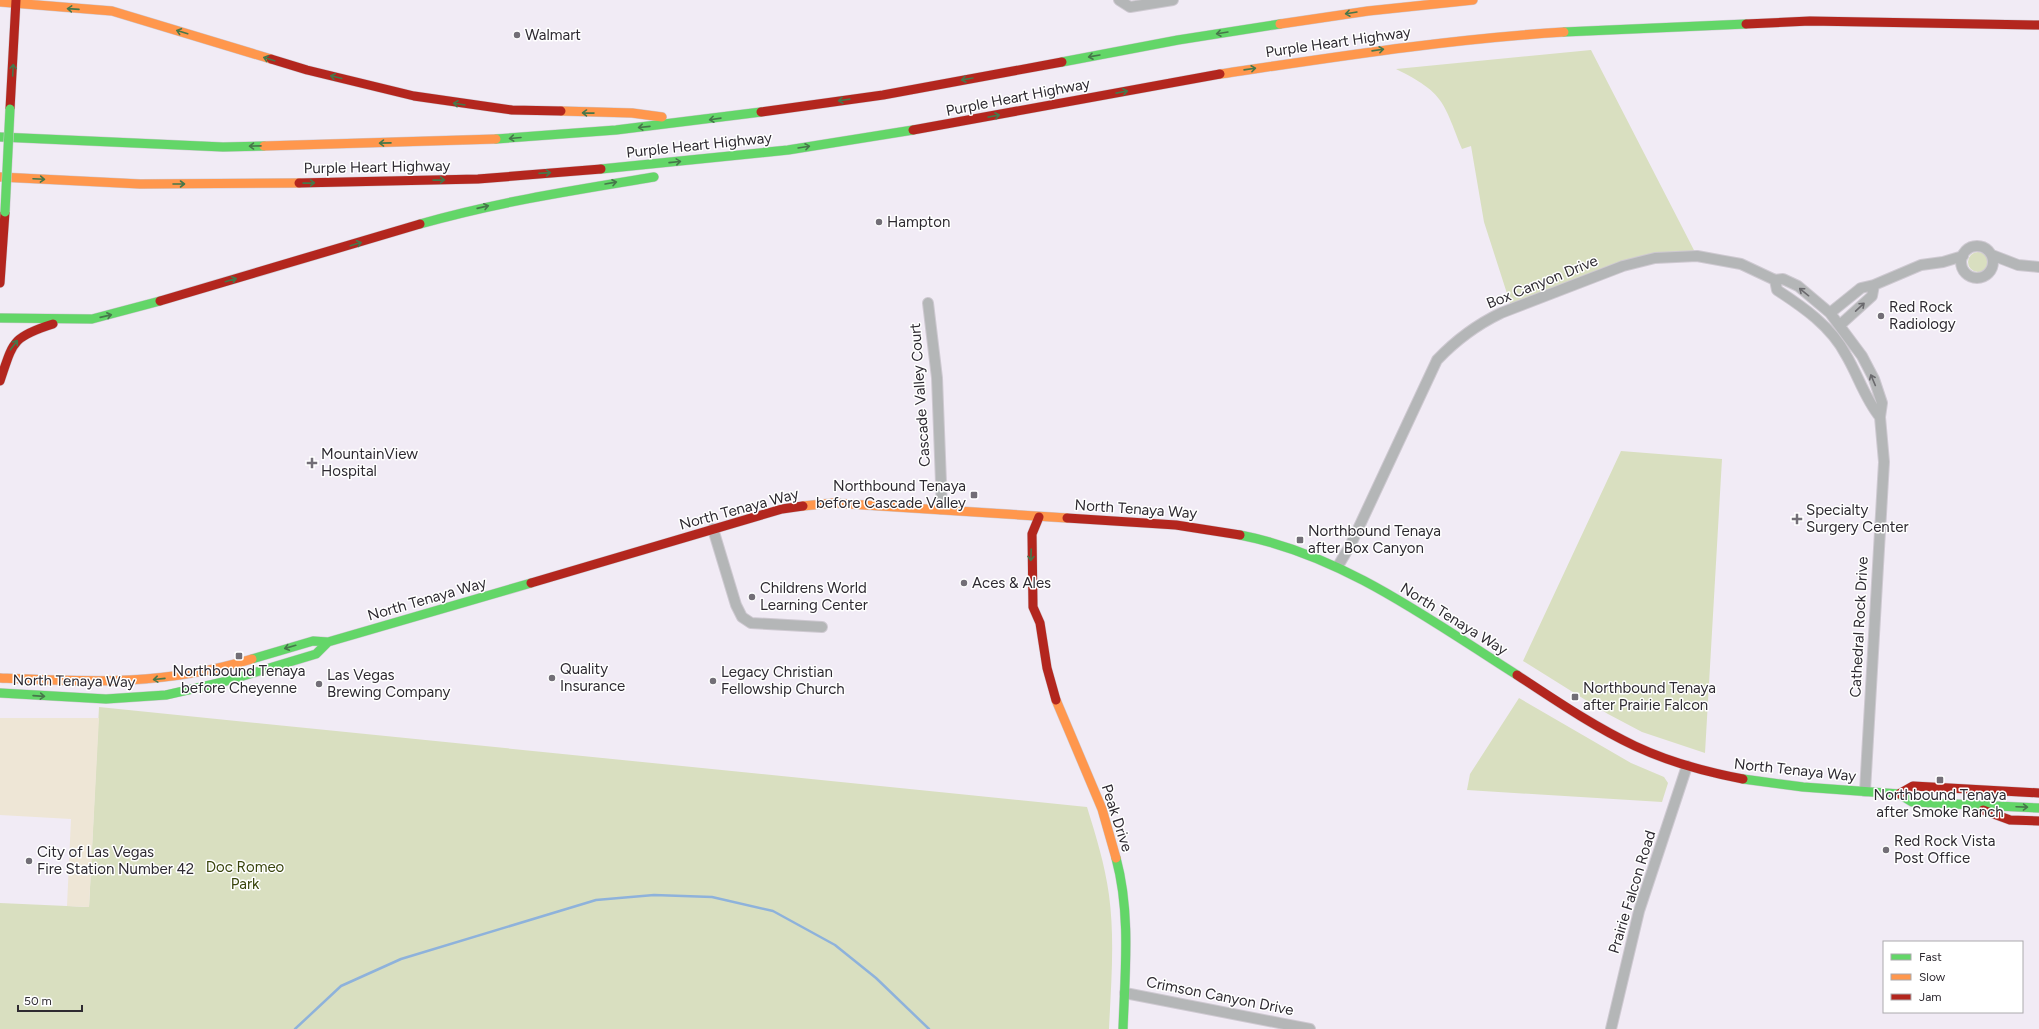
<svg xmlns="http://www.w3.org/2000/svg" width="2039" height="1029" viewBox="0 0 2039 1029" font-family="Figtree,sans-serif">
	<rect width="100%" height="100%" fill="#f1ebf5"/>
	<path fill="#d9dfc0" d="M1591 50 1697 256 1655 258 1512 309 1484 222 1471 146 1462 149C1443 101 1444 93 1396 69Z
		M1968 262a10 10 0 1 1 20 0a10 10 0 1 1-20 0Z
		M1621 451 1722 459 1705 753 1642 732 1608 714 1523 661Z
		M1519 698 1631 763 1664 777 1668 783 1662 802 1467 790 1470 774Z
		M99 707 1087 807C1096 836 1105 865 1109 895 1115 940 1111 984 1109 1029H0V903L89 907Z"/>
	<path fill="#eee6d6" d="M0 718H99L89 907 67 906 71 819 0 815Z"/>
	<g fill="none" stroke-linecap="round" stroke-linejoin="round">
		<path stroke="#8eb2db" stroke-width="2.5" d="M295 1029 341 986 401 959 596 900 654 895 712 897 773 911 835 945 876 978 929 1029"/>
		<g stroke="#cec9d1" stroke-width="12">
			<path id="street" d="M1119 0 1130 7 1173 0
				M1961 262a16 16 0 1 1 32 0a16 16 0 1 1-32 0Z
				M1992 255 2018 265 2039 267
				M1775 280 1777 290C1803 307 1831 326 1846 355 1858 375 1865 399 1880 417
				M928 303 937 378 942 509
				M1830 313 1861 288 1874 285 1921 265 1943 262 1963 256
				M1840 325 1872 296 1874 285
				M713 529 736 605 742 617 751 623 822 627
				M1338 566 1351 544 1437 360C1456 340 1476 325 1501 313L1623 266 1655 258 1697 256 1741 264 1775 280 1783 279 1798 286 1830 313 1862 356 1874 379 1882 403 1880 417 1884 462 1865 791
				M1125 993 1310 1029
				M1611 1029 1639 911 1687 766"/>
		</g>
		<g stroke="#cec9d1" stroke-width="10">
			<path id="fast" d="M1564 32 1746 24
				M1062 62 1178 40 1280 24
				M0 137 223 147 264 146
				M496 139 616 130 761 112
				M601 169 788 150 913 130
				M420 224C497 202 575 190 654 177
				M0 318 92 319 160 301
				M1240 535C1343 555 1430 620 1517 675
				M252 659 313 641 328 642 531 583
				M0 693 106 699 166 695 223 682 316 654 328 642
				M1743 779 1803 787 1899 794 1912 802 2039 808
				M1116 858C1131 913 1125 972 1123 1029"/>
		</g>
		<g stroke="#cec9d1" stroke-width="10">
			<path id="slow" d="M0 2 112 11 271 59
				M1280 24 1368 11 1473 0
				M1220 74C1335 57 1449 39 1564 32
				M561 111 632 113 662 117
				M264 146 496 139
				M0 177 140 184 299 183
				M803 506 833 503 1067 518
				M0 678C91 682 163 686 252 659
				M1056 700 1102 809 1116 858"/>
		</g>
		<g stroke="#cec9d1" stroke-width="10">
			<path id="jam" d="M1746 24 1810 21 2039 25
				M271 59 307 70 414 96 512 110 561 111
				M10 109 16 0
				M761 112 883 95 1062 62
				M913 130 1220 74
				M299 183 478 179 601 169
				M0 283 5 212
				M160 301 420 224
				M0 381C13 343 11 337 53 324
				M1039 517 1032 534 1033 607 1040 623 1047 668 1056 700
				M1067 518 1176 525 1240 535
				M531 583 782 509 803 506
				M1517 675C1555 700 1593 726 1635 746 1669 762 1706 772 1743 779
				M1899 794 1913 786 2039 793
				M1983 810 2010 820 2039 821"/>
		</g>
		<use href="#street" stroke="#b4b6b7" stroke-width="10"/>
		<use href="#fast" stroke="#63d668" stroke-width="9"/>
		<use href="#slow" stroke="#ff974d" stroke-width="9"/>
		<use href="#jam" stroke="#b3261e" stroke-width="9"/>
		<g stroke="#cec9d1" stroke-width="10" stroke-linecap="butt">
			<path id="fast-bridge" d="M5 212 10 109"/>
		</g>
		<use href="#fast-bridge" stroke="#63d668" stroke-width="9"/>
	</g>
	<defs><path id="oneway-shaft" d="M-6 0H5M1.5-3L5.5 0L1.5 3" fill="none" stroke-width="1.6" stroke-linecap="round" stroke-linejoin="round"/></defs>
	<g stroke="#46774a">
		<use href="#oneway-shaft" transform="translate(73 9) rotate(-176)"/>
		<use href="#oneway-shaft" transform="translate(1351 13) rotate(171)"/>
		<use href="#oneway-shaft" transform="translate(182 32) rotate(-163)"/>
		<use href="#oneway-shaft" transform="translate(1222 33) rotate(171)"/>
		<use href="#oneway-shaft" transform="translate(1378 50) rotate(-8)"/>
		<use href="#oneway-shaft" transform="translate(1094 56) rotate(170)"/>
		<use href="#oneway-shaft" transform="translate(269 59) rotate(-163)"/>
		<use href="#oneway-shaft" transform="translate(1250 69) rotate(-8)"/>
		<use href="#oneway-shaft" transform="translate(13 70) rotate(-87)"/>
		<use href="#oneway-shaft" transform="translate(336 77) rotate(-166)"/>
		<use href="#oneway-shaft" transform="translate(967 79) rotate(170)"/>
		<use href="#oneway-shaft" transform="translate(1122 92) rotate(-11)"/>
		<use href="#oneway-shaft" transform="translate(844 100) rotate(172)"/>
		<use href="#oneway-shaft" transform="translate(459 104) rotate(-171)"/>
		<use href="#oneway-shaft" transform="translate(588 113) rotate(-179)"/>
		<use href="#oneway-shaft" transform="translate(994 116) rotate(-11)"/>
		<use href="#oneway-shaft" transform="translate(715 119) rotate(172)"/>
		<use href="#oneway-shaft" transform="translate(644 127) rotate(174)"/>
		<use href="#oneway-shaft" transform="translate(515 138) rotate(175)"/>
		<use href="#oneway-shaft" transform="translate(385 143) rotate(179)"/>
		<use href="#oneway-shaft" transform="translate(255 146) rotate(179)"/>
		<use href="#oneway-shaft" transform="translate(804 147) rotate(-9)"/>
		<use href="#oneway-shaft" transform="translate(675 162) rotate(-6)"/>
		<use href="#oneway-shaft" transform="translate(545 173) rotate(-4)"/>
		<use href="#oneway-shaft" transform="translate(39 179) rotate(3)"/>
		<use href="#oneway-shaft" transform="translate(439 180) rotate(-1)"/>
		<use href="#oneway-shaft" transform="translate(309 183) rotate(-1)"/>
		<use href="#oneway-shaft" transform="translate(611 183) rotate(-10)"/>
		<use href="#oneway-shaft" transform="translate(179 184)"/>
		<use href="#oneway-shaft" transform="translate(483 207) rotate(-13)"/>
		<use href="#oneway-shaft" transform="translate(356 244) rotate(-17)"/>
		<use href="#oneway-shaft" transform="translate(231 280) rotate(-16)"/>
		<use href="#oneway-shaft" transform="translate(106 316) rotate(-13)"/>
		<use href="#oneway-shaft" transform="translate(14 345) rotate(-53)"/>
		<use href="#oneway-shaft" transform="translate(1031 555) rotate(92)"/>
		<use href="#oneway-shaft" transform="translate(290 647) rotate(164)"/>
		<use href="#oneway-shaft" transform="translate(159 679) rotate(174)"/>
		<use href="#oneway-shaft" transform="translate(39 696) rotate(4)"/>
		<use href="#oneway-shaft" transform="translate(2022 807) rotate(2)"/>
	</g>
	<g stroke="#6a696d">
		<use href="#oneway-shaft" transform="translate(1804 292) rotate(-141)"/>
		<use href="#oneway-shaft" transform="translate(1860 307) rotate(-43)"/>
		<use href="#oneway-shaft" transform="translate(1873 380) rotate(-113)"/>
	</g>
	<g fill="#726e76" stroke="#fff" stroke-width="1.5">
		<circle cx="517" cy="35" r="4"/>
		<circle cx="879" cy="222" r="4"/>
		<circle cx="1881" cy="316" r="4"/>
		<path d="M310 457h4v4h4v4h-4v4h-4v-4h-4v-4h4z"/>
		<rect x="970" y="491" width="8" height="8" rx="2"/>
		<path d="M1795 513h4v4h4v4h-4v4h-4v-4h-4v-4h4z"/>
		<rect x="1296" y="536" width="8" height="8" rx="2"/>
		<circle cx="964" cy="583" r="4"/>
		<circle cx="752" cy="597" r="4"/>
		<rect x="235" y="652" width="8" height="8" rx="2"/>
		<circle cx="552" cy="678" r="4"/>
		<circle cx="713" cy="681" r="4"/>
		<circle cx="319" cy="684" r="4"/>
		<rect x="1571" y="693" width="8" height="8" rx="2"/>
		<rect x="1936" y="776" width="8" height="8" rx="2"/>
		<circle cx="1886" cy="850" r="4"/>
		<circle cx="29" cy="861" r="4"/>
	</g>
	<g text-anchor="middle" stroke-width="3" stroke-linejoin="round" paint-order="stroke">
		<g font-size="15" fill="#2e2a31" stroke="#fff" text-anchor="start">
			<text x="525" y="40">Walmart</text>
			<text x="887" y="227">Hampton</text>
			<text x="1889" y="312">Red Rock<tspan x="1889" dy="17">Radiology</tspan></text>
			<text x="321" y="459">MountainView<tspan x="321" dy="17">Hospital</tspan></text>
			<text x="966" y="491" text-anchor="end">Northbound Tenaya<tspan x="966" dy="17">before Cascade Valley</tspan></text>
			<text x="1806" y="515">Specialty<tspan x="1806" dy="17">Surgery Center</tspan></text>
			<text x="1308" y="536">Northbound Tenaya<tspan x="1308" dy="17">after Box Canyon</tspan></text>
			<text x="972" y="588">Aces &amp; Ales</text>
			<text x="760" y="593">Childrens World<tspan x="760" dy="17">Learning Center</tspan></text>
			<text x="560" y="674">Quality<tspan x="560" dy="17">Insurance</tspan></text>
			<text x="239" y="676" text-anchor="middle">Northbound Tenaya<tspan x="239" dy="17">before Cheyenne</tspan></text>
			<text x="721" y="677">Legacy Christian<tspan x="721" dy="17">Fellowship Church</tspan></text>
			<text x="327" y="680">Las Vegas<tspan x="327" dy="17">Brewing Company</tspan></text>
			<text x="1583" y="693">Northbound Tenaya<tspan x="1583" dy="17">after Prairie Falcon</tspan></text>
			<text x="1940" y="800" text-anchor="middle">Northbound Tenaya<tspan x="1940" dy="17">after Smoke Ranch</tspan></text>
			<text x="1894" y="846">Red Rock Vista<tspan x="1894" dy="17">Post Office</tspan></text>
			<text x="37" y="857">City of Las Vegas<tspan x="37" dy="17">Fire Station Number 42</tspan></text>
		</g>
		<g font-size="15" fill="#2e2a31" stroke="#fff">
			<text transform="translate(1338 42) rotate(-8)" y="5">Purple Heart Highway</text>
			<text transform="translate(1018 97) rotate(-11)" y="5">Purple Heart Highway</text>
			<text transform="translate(699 145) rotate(-6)" y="5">Purple Heart Highway</text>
			<text transform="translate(377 167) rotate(-1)" y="5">Purple Heart Highway</text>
			<text transform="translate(1542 282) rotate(-22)" y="5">Box Canyon Drive</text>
			<text transform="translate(920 395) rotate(-94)" y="5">Cascade Valley Court</text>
			<text transform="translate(739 509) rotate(-15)" y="5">North Tenaya Way</text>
			<text transform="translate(1136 509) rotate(4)" y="5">North Tenaya Way</text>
			<text transform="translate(427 599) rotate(-16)" y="5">North Tenaya Way</text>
			<text transform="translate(1454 619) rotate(32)" y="5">North Tenaya Way</text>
			<text transform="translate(1859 627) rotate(-87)" y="5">Cathedral Rock Drive</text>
			<text transform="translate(74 681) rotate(1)" y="5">North Tenaya Way</text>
			<text transform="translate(1795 770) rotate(6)" y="5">North Tenaya Way</text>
			<text transform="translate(1117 818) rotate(72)" y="5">Peak Drive</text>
			<text transform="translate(1632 892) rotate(-73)" y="5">Prairie Falcon Road</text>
			<text transform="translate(1220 996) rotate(11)" y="5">Crimson Canyon Drive</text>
		</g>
		<g font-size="15" fill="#39440c" stroke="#fff">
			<text x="245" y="872">Doc Romeo<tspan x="245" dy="17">Park</tspan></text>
		</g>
	</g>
	<rect x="1883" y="941" width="140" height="72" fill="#ffffff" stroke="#abaaad"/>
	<rect x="1891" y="954" width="20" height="6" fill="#63d668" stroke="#abaaad"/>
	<text x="1919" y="961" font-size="12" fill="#2e2a31">Fast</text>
	<rect x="1891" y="974" width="20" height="6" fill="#ff974d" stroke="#abaaad"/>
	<text x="1919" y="981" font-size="12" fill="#2e2a31">Slow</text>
	<rect x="1891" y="994" width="20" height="6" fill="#b3261e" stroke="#abaaad"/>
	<text x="1919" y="1001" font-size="12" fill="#2e2a31">Jam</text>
	<path d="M18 1005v6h64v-6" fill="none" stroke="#2e2a31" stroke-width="2"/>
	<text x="24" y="1005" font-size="12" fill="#2e2a31" stroke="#ffffff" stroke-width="3" paint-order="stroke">50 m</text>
</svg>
